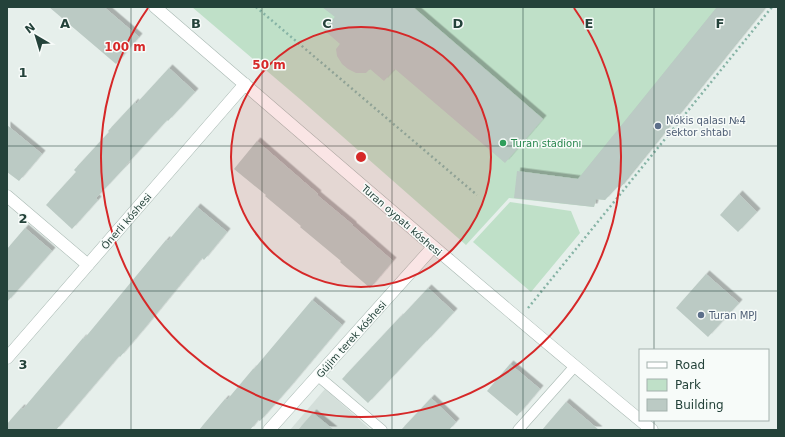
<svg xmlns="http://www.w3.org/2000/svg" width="785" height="437" viewBox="0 0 785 437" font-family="'DejaVu Sans',sans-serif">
	<defs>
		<filter id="shadow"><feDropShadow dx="3.5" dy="-3.5" stdDeviation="0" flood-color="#0004"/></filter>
	</defs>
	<rect width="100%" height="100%" fill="#e6efeb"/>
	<path fill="#d4dfda" d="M325 389 371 430H290Z"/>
	<path fill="#bfe0c8" d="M192 7H766L620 188 617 186 605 200 596 199 594 207 509 198 466 245 301 100Z
		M510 202 571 211 580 233 531 292 473 242Z"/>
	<path fill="#bbcac4" filter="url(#shadow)" d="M49 7H104L139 37 116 64Z
		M322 7H413L543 119 505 163 395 69 384 81 370 69 366 73H356L348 69 342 64 337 56 336 49 340 44 324 30 335 17Z
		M717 7H766L620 188 618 186 605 200 596 199 594 207 514 198 517 171 578 179Z
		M169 68 195 92 168 121 167 120 126 165H127L96 198 98 200 72 229 46 205 76 172 74 170 109 132 108 131 135 102 136 104Z
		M7 125 42 154 19 181 7 172Z
		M257 141 318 194 317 195 353 225V226L393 261 370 288 340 262 341 261 300 227 301 226 265 196 266 195 234 169Z
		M739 194 757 212 738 232 720 215Z
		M197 207 227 232 204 260 202 258 143 330 120 357 119 356 56 430H7V424L21 408 23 409 83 338 84 339 166 240 168 241Z
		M25 228 52 251 7 302V249Z
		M706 274 739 303 708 337 676 308Z
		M428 288 454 312 427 341V340L368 403 342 379 400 317V318Z
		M312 300 342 325 289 388 260 421 258 420 250 430H199L225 399 227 400 253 369H254Z
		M510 364 540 389 517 416 487 391Z
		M431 398 456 422 449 430H401Z
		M566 402 599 430H542Z
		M313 413 334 430H298Z"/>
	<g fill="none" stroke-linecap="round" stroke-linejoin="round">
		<g stroke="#a8b8b2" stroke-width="11">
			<path id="lane" d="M318 376 382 430
				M518 430 575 366"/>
		</g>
		<g stroke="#a8b8b2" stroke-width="13">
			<path id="street" d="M155 7C320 149 484 292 652 430
				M7 196 88 265
				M7 358 245 84
				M269 430 433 247"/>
		</g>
		<path stroke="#86b3a5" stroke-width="2.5" stroke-dasharray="2 3" stroke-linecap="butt" d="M256 7 477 195
			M528 308 772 7"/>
		<use href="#lane" stroke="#fff" stroke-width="10"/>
		<use href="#street" stroke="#fff" stroke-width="12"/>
	</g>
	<path fill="none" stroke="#24423a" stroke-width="1" stroke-opacity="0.55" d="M131 7V430M262 7V430M392 7V430M523 7V430M654 7V350M7 146H778M7 291H778M654 420V430"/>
	<circle cx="361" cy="157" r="130" fill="#d62828" fill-opacity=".12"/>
	<g fill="none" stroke="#d62828" stroke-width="2">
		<circle cx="361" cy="157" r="130"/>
		<path d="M574 8A260 260 0 1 1 148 8"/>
	</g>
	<g fill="#5c6f8a" stroke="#f7fbf9" stroke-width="1.5">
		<circle cx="658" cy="126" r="4"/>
		<circle cx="701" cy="315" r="4"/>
	</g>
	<circle fill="#2e9e5b" stroke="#f7fbf9" stroke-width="1.5" cx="503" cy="143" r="4"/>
	<g text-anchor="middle" stroke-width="3" stroke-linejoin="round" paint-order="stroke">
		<g font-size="10" fill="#4e5e75" stroke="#f7fbf9" text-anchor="start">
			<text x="666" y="124">Nókis qalası №4<tspan x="666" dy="12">sektor shtabı</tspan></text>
			<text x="709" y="319">Turan MPJ</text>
		</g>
		<g font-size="10" fill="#27864d" stroke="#f7fbf9" text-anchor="start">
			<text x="511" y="147">Turan stadionı</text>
		</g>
		<g font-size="10" fill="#24423a" stroke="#f7fbf9">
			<text transform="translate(402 220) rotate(41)" y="4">Turan oypatı kóshesi</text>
			<text transform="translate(126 221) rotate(-49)" y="4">Ónerli kóshesi</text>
			<text transform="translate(351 339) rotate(-48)" y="4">Gújim terek kóshesi</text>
		</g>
	</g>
	<g font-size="13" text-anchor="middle" font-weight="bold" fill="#24423a" stroke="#f7fbf9" stroke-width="3" stroke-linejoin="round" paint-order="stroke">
		<text x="65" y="28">A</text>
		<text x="196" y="28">B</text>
		<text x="327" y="28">C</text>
		<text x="458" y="28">D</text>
		<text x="589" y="28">E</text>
		<text x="720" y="28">F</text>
		<text x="23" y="77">1</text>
		<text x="23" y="223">2</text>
		<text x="23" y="369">3</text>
	</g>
	<circle cx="361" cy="157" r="6" fill="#d62828" stroke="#f7fbf9" stroke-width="2"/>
	<g font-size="12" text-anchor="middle" font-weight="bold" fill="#d62828" stroke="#f7fbf9" stroke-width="3" stroke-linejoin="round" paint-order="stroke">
		<text x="125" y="51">100 m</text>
		<text x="269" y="69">50 m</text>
	</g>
	<rect width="785" height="437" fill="none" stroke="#24423a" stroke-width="16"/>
	<rect x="639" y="349" width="130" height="72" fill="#f7fbf9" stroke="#a3b1ad"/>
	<rect x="647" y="362" width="20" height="6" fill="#ffffff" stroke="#a3b1ad"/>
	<text x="675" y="369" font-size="12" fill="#24423a">Road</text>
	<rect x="647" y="379" width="20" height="12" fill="#bfe0c8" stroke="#a3b1ad"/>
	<text x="675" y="389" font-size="12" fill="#24423a">Park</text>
	<rect x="647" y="399" width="20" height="12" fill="#bbcac4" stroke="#a3b1ad"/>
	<text x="675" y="409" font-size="12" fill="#24423a">Building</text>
	<g transform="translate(36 36) rotate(322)" stroke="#f7fbf9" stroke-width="3" paint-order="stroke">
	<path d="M0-3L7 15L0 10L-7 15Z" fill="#24423a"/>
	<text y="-6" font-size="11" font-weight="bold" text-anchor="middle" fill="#24423a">N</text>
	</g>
</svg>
